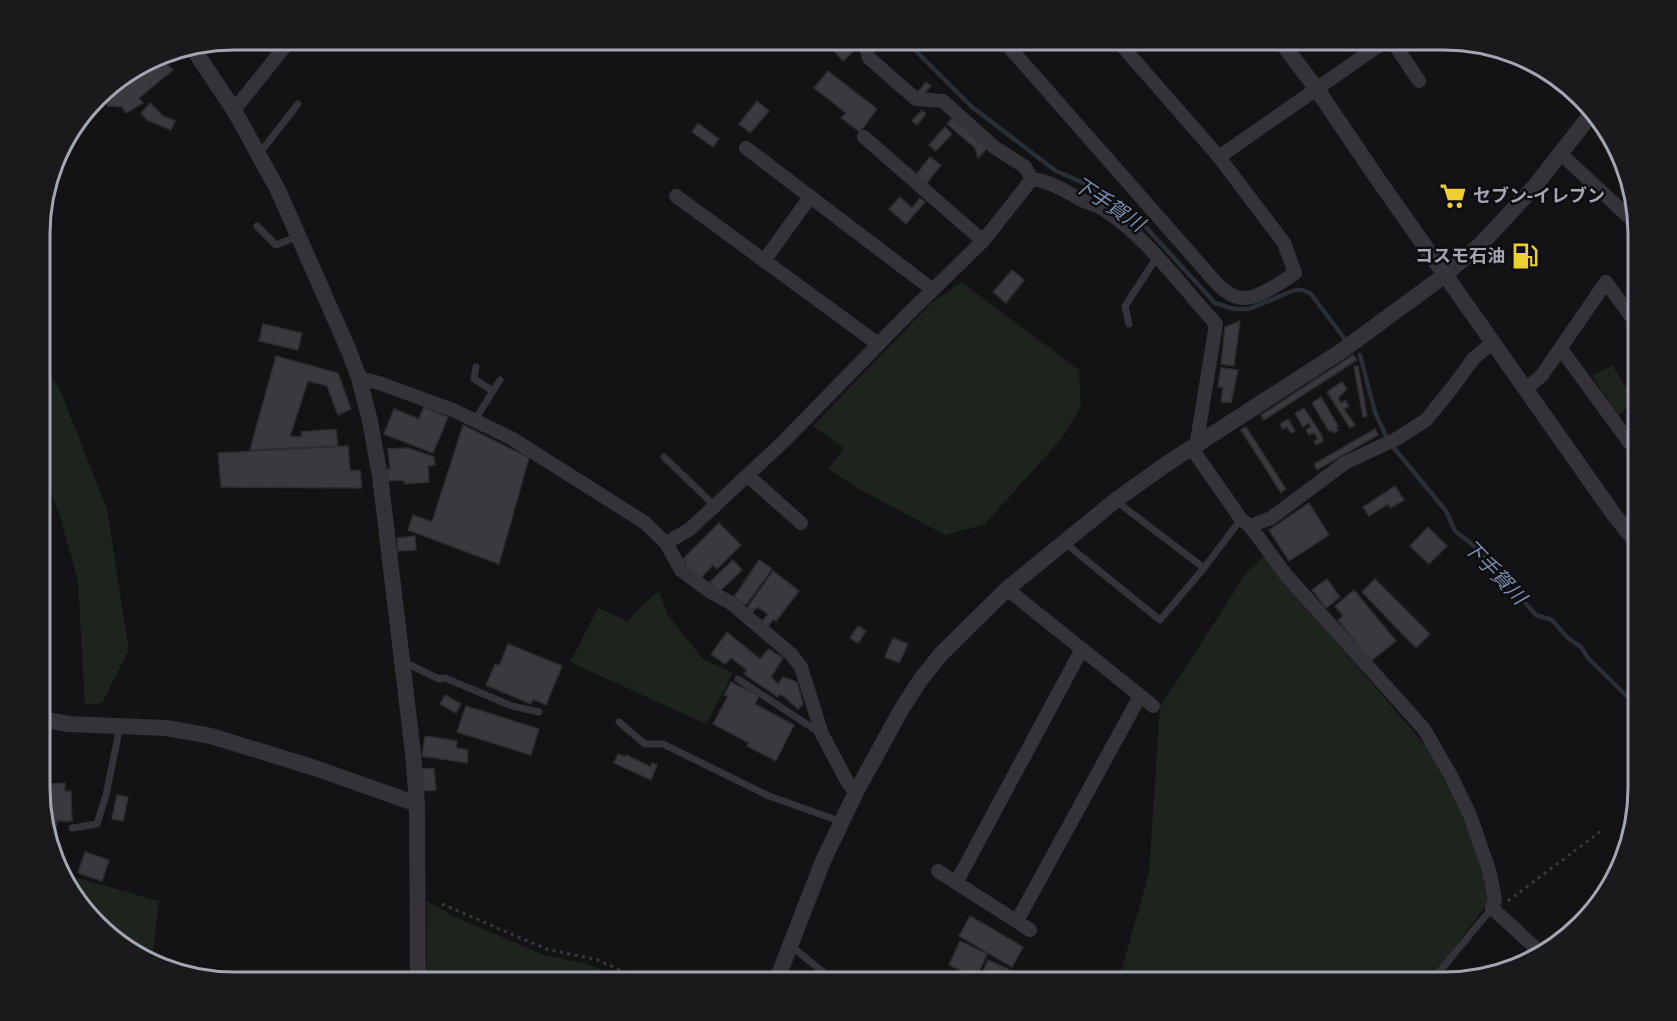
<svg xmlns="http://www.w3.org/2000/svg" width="1677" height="1021" viewBox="0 0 1677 1021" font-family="Ubuntu,'Noto Sans JP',sans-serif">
	<rect width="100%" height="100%" fill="#131214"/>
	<path fill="#1d241e" d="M961 282 1079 370 1081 407 1061 439 985 524 945 535 861 490 828 469 844 448 813 426 931 303Z
		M41 361 60 390 107 509 129 650 102 703 85 705 78 581 59 513 41 471Z
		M1612 365 1635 402 1618 415 1592 376Z
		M1265 555 1290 588 1431 752 1464 815 1480 862 1489 901 1429 982H1118L1149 873 1160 707 1247 572Z
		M659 590 667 614 703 659 733 673 706 724 570 662 598 608 627 621Z
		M64 874 159 901 152 960 136 956 72 895Z
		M427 901 457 918 544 955 587 964 630 982H427Z"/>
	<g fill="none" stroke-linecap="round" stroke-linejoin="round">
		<path stroke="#292e37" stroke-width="4.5" d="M904 39 972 107 1056 171 1086 184 1143 224 1215 303 1234 309H1249L1295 290H1303L1311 294 1344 338
			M1360 355 1375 412 1386 436
			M1393 447 1446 511 1455 531 1472 544 1487 561 1500 583 1517 594 1536 615 1552 620 1568 638 1581 647 1588 658 1638 707"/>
	</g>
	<path fill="#3a3a3e" stroke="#2d2c30" stroke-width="1.5" d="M845 39 856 49 843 61 833 50Z
		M158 55 173 70 139 98 143 103 126 113 122 107 108 106 102 99 132 71Z
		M828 71 877 109 860 132 841 118 846 113 814 88Z
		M926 82 931 86 921 97 917 93Z
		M757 101 769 111 750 133 739 124Z
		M150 103 163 116 175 121 171 130 147 120 141 113Z
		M922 110 926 114 917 125 912 121Z
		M952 118 987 148 978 158 975 148 947 124Z
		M698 123 719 139 713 147 692 132Z
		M945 127 952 134 936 151 929 145Z
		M930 157 941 165 926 184 915 176Z
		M900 197 912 208 920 198 925 202 906 224 889 209Z
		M1012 270 1024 280 1006 303 993 292Z
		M1240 321 1234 366 1221 364 1225 327Z
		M263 324 302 333 298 350 259 341Z
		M1353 355 1357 360 1264 420 1261 415Z
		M276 356 338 373 351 409 338 415 327 386 308 381 290 436 302 437 301 432 336 429 338 446 250 450Z
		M1358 366 1367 416 1363 417 1354 367Z
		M1221 368 1238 370 1231 403 1221 402 1223 387H1218Z
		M1342 382 1347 389 1338 398 1341 403 1345 400 1349 406 1344 409 1355 425 1350 428 1327 392Z
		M1321 397 1338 426 1336 427 1338 430 1333 433 1331 430 1329 431 1312 403Z
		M424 407 448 417 433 453 384 434 394 409 419 419Z
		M1304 408 1322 436 1323 441 1316 445 1314 441 1318 439 1314 432 1309 435 1306 430 1311 427 1309 423 1303 427 1295 413Z
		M1288 419 1295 431 1291 433 1287 427 1283 429 1280 424Z
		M463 425 529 458 499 564 408 530 413 515 432 522Z
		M1246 427 1286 489 1281 493 1241 430Z
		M1375 429 1378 435 1317 470 1314 464Z
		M348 446 350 471 360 470 362 488 221 487 218 453Z
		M408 448 434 457 435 465 428 466 429 482 404 484V480L388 481 387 469H390L388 449Z
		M1395 486 1404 500 1391 508 1388 504 1369 516 1363 507Z
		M1309 503 1329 535 1289 561 1269 530Z
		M719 523 741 545 717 569 713 565 699 580 685 566 687 563 683 559Z
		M1428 527 1447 546 1429 564 1410 546Z
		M415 536 416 550 398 551 397 538Z
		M733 560 742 570 719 592 710 582Z
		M759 560 772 569 746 605 734 597Z
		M773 571 799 591 776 621 774 619 766 629 760 624 768 614 757 607 749 616 744 612Z
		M1327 579 1340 597 1326 608 1312 590Z
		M1375 579 1430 634 1416 648 1362 592Z
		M1354 590 1396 641 1371 661 1338 620 1343 616 1335 606Z
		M858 626 866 631 858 643 850 638Z
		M727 632 760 659 769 649 783 658 771 677 778 684 783 677 797 682 803 704 798 709 781 694 778 697 744 674 747 670 731 658 725 664 711 654Z
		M893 638 908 644 899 663 885 657Z
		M508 644 562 666 546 705 533 699 531 704 486 685 495 664 499 666Z
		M731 682 759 696 755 704 794 725 776 761 747 746 749 743 713 724 728 696 724 695Z
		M445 695 461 704 456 713 440 704Z
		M466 706 539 729 531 755 457 732Z
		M425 736 457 741 456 748 468 750 467 763 422 756Z
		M618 754 625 757 626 755 651 767 652 763 657 765 651 780 614 763Z
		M434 768 436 790 423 791 422 769Z
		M65 783V791H71L72 821H57V827H46L41 812V788H51V784Z
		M117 795 128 797 123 821 112 819Z
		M85 852 109 860 102 881 78 873Z
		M970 916 1023 947 1012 967 959 936Z
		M960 941 987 954 976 978 949 965Z
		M988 960 1019 974 1016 982H978Z"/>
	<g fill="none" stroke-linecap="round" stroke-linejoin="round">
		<path stroke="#393a40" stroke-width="3" stroke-dasharray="3 4.5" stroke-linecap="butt" d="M1508 901 1601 831
			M442 904 546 949 598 960 646 982
			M649 982 662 979 668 982
			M1412 982 1430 975"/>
		<path stroke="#333339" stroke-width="7" d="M253 39 280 53
			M259 154 298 104
			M257 226 276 245 298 236
			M1129 324 1125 306 1157 257
			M476 367 474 379 493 391
			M474 421 500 380
			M664 457 715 506
			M1116 501 1204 568
			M1065 543 1160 620 1204 568 1241 519
			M404 662 439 679 445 678 512 706 539 712
			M738 679 820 733
			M619 722 645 744H663L769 796 842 822
			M72 828 97 824 106 795 120 726
			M790 945 835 982
			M1440 971 1492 908"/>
		<path stroke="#333339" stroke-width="14" d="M858 39 865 45 869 58 916 99 943 101 994 147 1025 167 1032 179C1050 181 1063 190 1078 198 1086 203 1096 204 1103 209 1145 235 1182 287 1216 324L1195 453 1241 519 1250 526 1286 575 1424 729 1450 774 1470 815 1489 870 1495 899 1492 908 1542 954
			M1002 39 1219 286C1227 292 1233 298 1244 298 1257 299 1284 281 1295 273L1284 243 1219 157 1116 39
			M1391 39 1419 81
			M234 110 291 39
			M864 137 983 241
			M746 148 933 290
			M1561 154 1633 221 1636 217
			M1219 157 1388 39
			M676 196 878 344
			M764 261 810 197
			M1561 349 1638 454
			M359 378 379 383 453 410 511 438 644 522 666 543 681 570 709 591 731 603 791 654 801 667 822 734 848 783 856 792
			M1526 389 1542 375 1606 282 1638 326
			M748 476 801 523
			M1250 526 1271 518 1345 463 1398 438 1426 420 1452 388 1473 359 1492 343
			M666 543 690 529 783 442 907 315 983 241 1032 179
			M1007 589 1153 706
			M938 871 1030 930
			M956 883 1082 649
			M1017 921 1140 696"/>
		<path stroke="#333339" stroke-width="16" d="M1279 39 1316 88 1379 181 1615 516 1638 544
			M192 47 234 110 278 190 349 351 359 378 370 421 380 476 413 753 417 804 418 982
			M41 719 69 724 166 728 211 736 315 768 417 804
			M776 982 823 861 856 792 901 710 921 679 942 653 1007 589 1116 500 1165 465 1343 350 1445 275 1482 243 1535 186 1592 113"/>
	</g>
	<defs>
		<g id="supermarket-bare" transform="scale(2.07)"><path d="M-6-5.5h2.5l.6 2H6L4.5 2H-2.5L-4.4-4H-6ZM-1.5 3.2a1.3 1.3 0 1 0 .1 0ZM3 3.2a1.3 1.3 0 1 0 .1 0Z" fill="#eece31" stroke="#0e0d0f" stroke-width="2.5" paint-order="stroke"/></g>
		<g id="fuel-bare" transform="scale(2.07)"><path d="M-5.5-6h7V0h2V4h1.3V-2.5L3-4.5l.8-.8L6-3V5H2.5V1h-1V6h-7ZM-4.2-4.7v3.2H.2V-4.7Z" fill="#eece31" stroke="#0e0d0f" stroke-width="2.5" paint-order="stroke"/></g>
	</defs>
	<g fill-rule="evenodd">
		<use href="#supermarket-bare" x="1453" y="196"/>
		<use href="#fuel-bare" x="1525" y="256"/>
	</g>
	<g text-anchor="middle" stroke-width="5" stroke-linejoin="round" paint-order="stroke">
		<g font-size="18" font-weight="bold" fill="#a4a6b4" stroke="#0e0d0f" text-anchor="start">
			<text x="1473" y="202">セブン-イレブン</text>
			<text x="1505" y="262" text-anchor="end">コスモ石油</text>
		</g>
		<g font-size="20" font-style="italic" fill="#7b8eaf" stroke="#0e0d0f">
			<text transform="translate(1109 204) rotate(34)" y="7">下手賀川</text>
			<text transform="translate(1495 572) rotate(46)" y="7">下手賀川</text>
		</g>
	</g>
	<path d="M0 0H1677V1021H0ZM234 50H1444A184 184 0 0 1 1628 234V788A184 184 0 0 1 1444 972H234A184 184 0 0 1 50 788V234A184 184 0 0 1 234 50Z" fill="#1a191c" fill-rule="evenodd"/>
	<path fill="none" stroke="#a4a6b4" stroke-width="3" d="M234 50H1444A184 184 0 0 1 1628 234V788A184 184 0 0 1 1444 972H234A184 184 0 0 1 50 788V234A184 184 0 0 1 234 50Z"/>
</svg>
